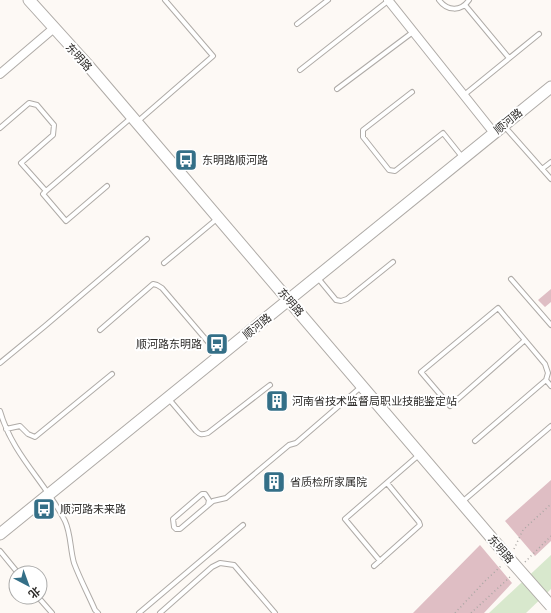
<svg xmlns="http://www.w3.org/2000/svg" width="551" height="613" viewBox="0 0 551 613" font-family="Figtree,'Noto Sans SC',sans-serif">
	<rect width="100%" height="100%" fill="#fdf9f5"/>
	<path fill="#dfbec4" d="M551 289V302L545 307 538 300Z
		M551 480V541L535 556 505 521Z
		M480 545 512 583 484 613H413Z"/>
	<path fill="#d8e8cd" d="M551 555V589L526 613H489Z"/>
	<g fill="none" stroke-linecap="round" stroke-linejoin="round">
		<g stroke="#afaba7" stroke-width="6">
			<path id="lane" d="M439 0C447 11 461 12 469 0
				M465 5 509 58
				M297 24 328 0
				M300 70 388 1
				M337 89 413 32
				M412 92 363 130V137L389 170 395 171 443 133 463 158
				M464 95 539 34
				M137 122 213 56 165 0
				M505 127 551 179
				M0 128 29 103 37 105 54 125 53 135 21 163 46 191 43 194 66 221 107 186
				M542 169 551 162
				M46 191 132 117
				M164 263 218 218
				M317 277 336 300 341 301 347 299 393 262
				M511 279 551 325
				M100 330 153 284 157 285 162 288 220 356
				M525 340 450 406 421 372 498 308 545 364 548 373 546 380 551 386
				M0 363 45 326 147 239
				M168 398 196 431C200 435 202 435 208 433L270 385
				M0 411C13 456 45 481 65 521 71 534 70 549 74 563 80 579 88 594 95 610L98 613
				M6 429 20 426 28 434 35 437 112 374
				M475 441 546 380
				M462 502 551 426
				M208 505 209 500 205 494H202L173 519 174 527 176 529H180L213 501 226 498 289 445 296 443 362 386
				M0 551 18 573
				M380 561 345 519 420 454
				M374 566 420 525 419 522 387 483
				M38 597 52 613
				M139 613 243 525
				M160 613 212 567 220 563 234 565 275 613"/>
		</g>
		<g stroke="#afaba7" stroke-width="10">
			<path id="street" d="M388 0 494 133
				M0 74 54 28"/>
		</g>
		<g stroke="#afaba7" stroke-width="13">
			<path id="secondary" d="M29 0 86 63 513 563
				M0 534 551 87"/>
		</g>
		<path stroke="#a9a6a3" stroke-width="1.5" stroke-dasharray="1 3" stroke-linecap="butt" d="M514 549 523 530 551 504
			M525 562 551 536
			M455 613 485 581 501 566
			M471 613 511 576"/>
		<use href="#lane" stroke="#fff" stroke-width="4"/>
		<use href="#street" stroke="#fff" stroke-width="8"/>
		<use href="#secondary" stroke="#fff" stroke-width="11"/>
		<g stroke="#afaba7" stroke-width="13" stroke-linecap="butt">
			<path id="secondary-bridge" d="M513 563 551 606"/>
		</g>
		<use href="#secondary-bridge" stroke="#fff" stroke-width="11"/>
	</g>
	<defs>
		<g id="bus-square" transform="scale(1.15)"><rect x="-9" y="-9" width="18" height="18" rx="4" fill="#346f87" stroke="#fff"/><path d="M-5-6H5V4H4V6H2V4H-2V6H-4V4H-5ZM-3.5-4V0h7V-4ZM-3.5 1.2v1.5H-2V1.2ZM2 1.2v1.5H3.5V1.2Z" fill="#fff"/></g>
		<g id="building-square" transform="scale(1.15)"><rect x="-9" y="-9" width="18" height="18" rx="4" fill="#346f87" stroke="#fff"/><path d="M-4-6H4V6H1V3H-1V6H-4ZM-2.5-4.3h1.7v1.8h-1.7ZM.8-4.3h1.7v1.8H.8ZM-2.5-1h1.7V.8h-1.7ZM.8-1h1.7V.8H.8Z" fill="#fff"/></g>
	</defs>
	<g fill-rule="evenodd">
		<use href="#bus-square" x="186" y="160"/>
		<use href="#bus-square" x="217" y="344"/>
		<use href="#building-square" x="277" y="401"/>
		<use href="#building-square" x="274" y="482"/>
		<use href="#bus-square" x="44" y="509"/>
	</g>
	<g text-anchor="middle" stroke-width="4" stroke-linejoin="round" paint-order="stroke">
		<g font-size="11" fill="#2e2c2a" stroke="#fff">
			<text transform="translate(79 57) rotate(48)" y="4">东明路</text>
			<text transform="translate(508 121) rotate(-39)" y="4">顺河路</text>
			<text transform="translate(291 302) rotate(49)" y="4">东明路</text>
			<text transform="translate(257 326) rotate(-39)" y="4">顺河路</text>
			<text transform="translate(501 549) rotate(49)" y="4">东明路</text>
		</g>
		<g font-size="11" fill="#2e2c2a" stroke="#fff" text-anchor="start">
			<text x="202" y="164">东明路顺河路</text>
			<text x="202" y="348" text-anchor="end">顺河路东明路</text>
			<text x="292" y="405">河南省技术监督局职业技能鉴定站</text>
			<text x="290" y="486">省质检所家属院</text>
			<text x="60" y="513">顺河路未来路</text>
		</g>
	</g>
	<g transform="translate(28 585) rotate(139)"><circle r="19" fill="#ffffff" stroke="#ababaa"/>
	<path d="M0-3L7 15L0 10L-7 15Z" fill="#346f87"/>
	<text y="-6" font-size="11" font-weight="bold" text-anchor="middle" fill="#2e2c2a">北</text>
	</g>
</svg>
